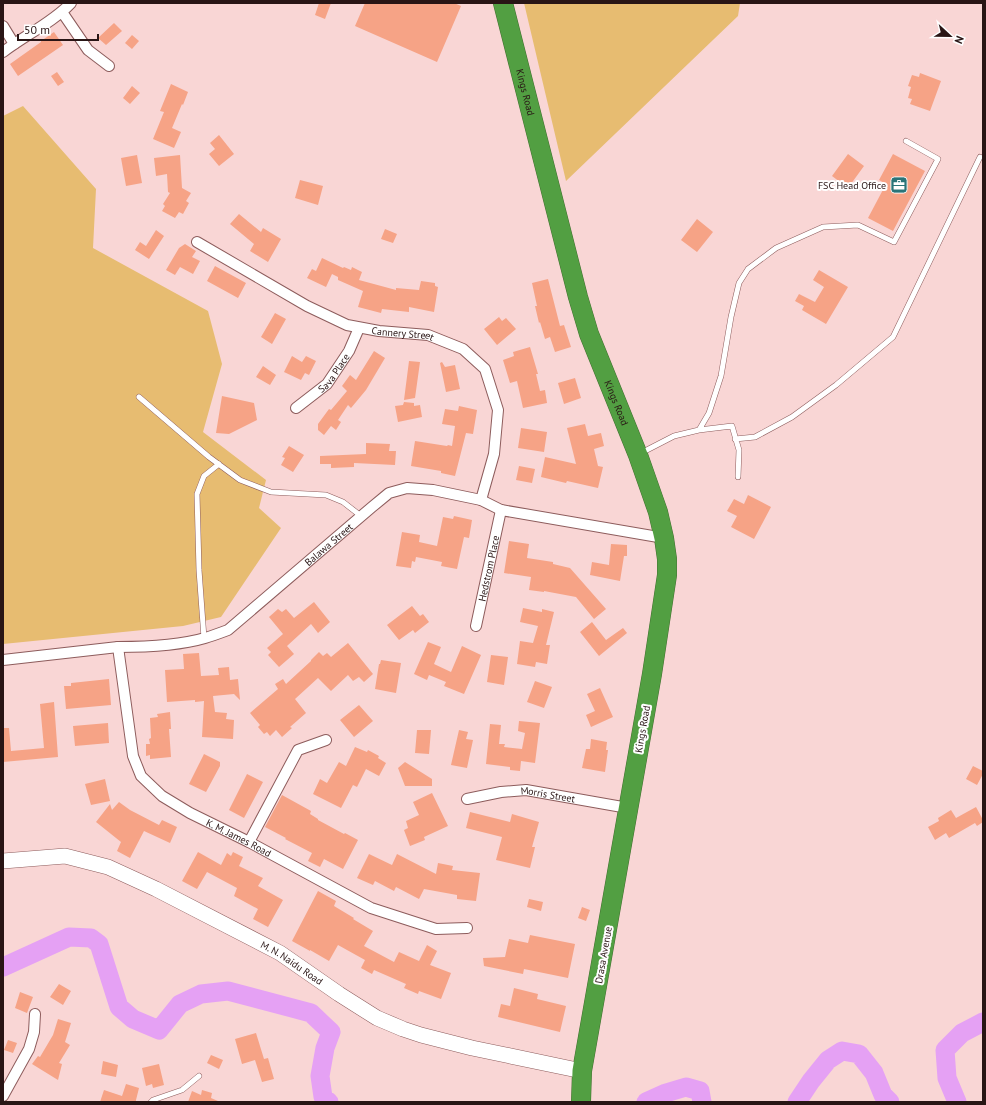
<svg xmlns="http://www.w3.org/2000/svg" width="986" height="1105" viewBox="0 0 986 1105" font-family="'PT Sans',sans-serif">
	<rect width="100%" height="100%" fill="#f9d6d5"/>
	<path fill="#e7bc71" d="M524 3H740L738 16 566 181Z
		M23 106 96 189 93 248 208 311 222 364 203 432 266 480 259 508 281 528 221 617 183 626 3 644V116Z"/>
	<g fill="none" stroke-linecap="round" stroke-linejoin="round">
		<path stroke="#e5a1f4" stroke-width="19" d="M3 967 69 937 91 938 99 944 119 1007 133 1019 159 1030 180 1004 201 994 228 991 311 1013 331 1032 325 1048 320 1076 323 1097 329 1102
			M646 1102 666 1093 686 1087 700 1091 702 1102
			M797 1102 811 1081 828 1060 842 1051 859 1054 874 1073 883 1095 890 1102
			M957 1102 947 1078 945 1050 962 1033 983 1022"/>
	</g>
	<path fill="#f6a386" d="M319 3H331L325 19 315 15Z
		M365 3H454L461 6 437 62 355 26Z
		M114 23 122 31 106 45 98 38Z
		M54 32 63 45 18 76 10 64 41 42V41Z
		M132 35 139 41 132 49 125 43Z
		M57 72 64 82 58 86 51 76Z
		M920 73 941 81 930 111 910 104 912 99 908 98 911 87 908 86 912 75 919 77Z
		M171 84 188 92 183 105 182 104 172 128 181 132 174 148 153 139 164 112 160 111Z
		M132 86 140 93 130 104 123 98Z
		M219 135 234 154 219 166 209 154 215 149 210 143Z
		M848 154 864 166 848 188 832 176Z
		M893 154 925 171 893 231 868 218 886 184 879 180Z
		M137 155 142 183 126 186 121 158Z
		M180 155 182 188 191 193 186 201 189 203 183 214 179 212 175 218 162 211 165 206 163 204 170 193 168 192 167 174 156 176 154 158Z
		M300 180 323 186 318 205 295 198Z
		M239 214 261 232 263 228 281 239 268 262 250 251 254 244 230 224Z
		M697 219 713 232 697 252 681 240Z
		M385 229 397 234 393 243 381 239Z
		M156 230 164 236 149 259 135 250 140 242 146 246Z
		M185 244 196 251 192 257 200 261 193 274 180 267 175 275 166 270 179 248Z
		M322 258 343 268 344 267 351 270 352 267 362 272 359 280 396 290V288L419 290 421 281 435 283V286L438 287 434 312 409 307V312L382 309 381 313 358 307 363 291 338 280V277L332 274 326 287 307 278 312 269 316 271Z
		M215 266 246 283 238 298 207 281Z
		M819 270 848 287 826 324 802 310 804 306 795 301 799 294 815 302 824 287 813 280Z
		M548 279 560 326 564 325 571 347 555 352 550 337 545 339 540 322 539 323 535 306H537L532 283Z
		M275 313 286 319 272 344 261 337Z
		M499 317 502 321 506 318 516 329 497 345 484 329Z
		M530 347 538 374H536L540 391 545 390 547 403 523 408 517 381 510 383 503 360 514 356 513 352Z
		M374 351 385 358 366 390 351 408 348 405 338 420 341 422 336 430 331 426 324 435 318 430V424L329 409 331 410 347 391 342 386 350 375 356 380Z
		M292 356 302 362 306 356 316 361 309 375 305 373 301 380 284 372Z
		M409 361 420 362 415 398 404 400Z
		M442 362 445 367 455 365 460 389 446 392 440 363Z
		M263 366 276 375 270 385 256 377Z
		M575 378 581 398 564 404 558 383Z
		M222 396 254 403 257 420 229 434 216 433Z
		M404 402 414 403V406L420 405 422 417 398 422 395 406 403 405Z
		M459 406 477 410 473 434 466 433 455 476 441 473V471L411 466 415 441 447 446 448 445 452 446 455 426 442 424 445 409 458 411Z
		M585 424 588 436 601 433 604 446 594 449 598 466 603 467 598 488 567 481 566 483 541 477 545 457 576 464 567 428Z
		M521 428 547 432 544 452 518 448Z
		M366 443 390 444 389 451H396L395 465 354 463V467L331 468V464H320V456L366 454Z
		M289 446 304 455 293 472 281 465 285 458 282 457Z
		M519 466 535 469 532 483 516 480Z
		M748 495 771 507 754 539 731 527 737 516 727 511 734 499 744 504Z
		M454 516 472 520 469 538 464 537 457 569 441 566 442 562 416 557 415 562 412 561 411 568 396 566 402 532 420 535 419 542 437 546 443 517 453 519Z
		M509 541 529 544 527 558 553 562V564L570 568 606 609 594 619 576 597 544 591V592L529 590 531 577 504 573Z
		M611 544 627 545V556H624L620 581 590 575 592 562 609 565Z
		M314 602 330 622 318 633 311 624 287 646 294 654 279 667 268 655 271 652 267 648 283 634 269 617 278 609 282 612 286 609 294 618Z
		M412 606 420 616 423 614 429 622 415 633 413 630 399 640 387 625Z
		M523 608 542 612V609L554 612 546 645H550L547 664 536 662 535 667 517 664 520 641 533 643 538 626 520 622Z
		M592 622 606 640 623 628 627 633 599 656 580 632Z
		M428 642 441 647 434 664 451 672 462 646 481 655 464 694 444 686 446 682 429 675 427 680 414 674Z
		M348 643 373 674 364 682 359 677 353 681 348 675 331 691 318 678 295 699 306 713 290 727 292 728 282 737 276 730 270 736 267 732 264 734 258 727 260 725 250 713 278 689 275 684 283 679 286 684 311 661V660L319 652 323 656 327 653 331 657Z
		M199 653 201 676 219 675 218 668 229 667 230 680 238 679 240 700 234 694 213 696 215 712 227 713 226 719 234 720 233 739 202 737 204 701 195 702V700L167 702 165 670 184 669 183 654Z
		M491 655 508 657 504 685 487 682Z
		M381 660 401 663 396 693 375 689 379 664H380Z
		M109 679 111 705 66 709 64 686H71V683Z
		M535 681 552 687 544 708 527 702Z
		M600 688 613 717 591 727 586 715 595 711 587 694Z
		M54 702 58 757 3 762V728H9L11 751 44 748 40 704Z
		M359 705 373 721 354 737 340 720Z
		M170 712 171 729H169L171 757 150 759V755L146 756V744H150L149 739 151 738 150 718 158 717 157 714Z
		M519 721 540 723 535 763 521 761 520 771 510 770V767L486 764 490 724 501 725 499 744H505L504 747 522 749 525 733 518 731Z
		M108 723 109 743 75 746 73 726Z
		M417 730H431L429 754 415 753Z
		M459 730 468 732 466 739 473 740 467 768 451 765Z
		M591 739 607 742 606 750H608L605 772 582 768 586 749H590Z
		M355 747 367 752 368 750 379 756 378 758 386 763 379 776 366 769 357 787 353 785 341 808 313 794 320 779 327 783 339 762 346 766Z
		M204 754 220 762V766L206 792 189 784Z
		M405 762 432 779V786H405L398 768Z
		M973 766 983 771V774L977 785 966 779Z
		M247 774 263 782 244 818 229 810Z
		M105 779 110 801 91 805 85 784Z
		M432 793 448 826 424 837 425 840 410 846 404 830 408 828 406 821 419 815 413 802Z
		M282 795 311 811 310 814 318 819V820L344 834 345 833 358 840 343 869 324 859 320 867 308 861 312 853 285 839 286 838 265 827Z
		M119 802 130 810 159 825 162 820 177 827 170 843 144 831 130 858 117 851 121 842 96 822 110 804 112 810Z
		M976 807 983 820V822L977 826 975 823 949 838 946 833 935 840 928 827 939 821 938 818 951 810 956 818Z
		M470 812 510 822 512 814 539 822 532 847H535L530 868 496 860 502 837 466 828Z
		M198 852 221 865 227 853 231 856 233 852 243 857 239 866 263 878 258 886 283 900 268 927 253 919 258 909 234 896 237 888 207 872 197 889 182 881Z
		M369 854 392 865 397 854 436 874 438 863 453 866 452 870 480 873 476 901 457 899V895L424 889 419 899 396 887 394 891 375 881 373 885 357 878Z
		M318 891 336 901 334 906 354 918 353 919 373 931 364 946 394 962 399 952 419 961 427 945 437 951 430 965 451 973 441 999 419 991 418 994 404 988 406 984 374 970 372 974 361 968 365 960 338 945 329 961 310 950V951L292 941Z
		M529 899 543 902 541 911 527 907Z
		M582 907 590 910 586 921 578 918Z
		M530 935 575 944 568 978 524 969 523 974 484 966 483 958 505 957 509 939 528 943Z
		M59 984 71 991 63 1005 50 997Z
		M514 988 538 994 537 999 566 1006 560 1032 498 1017 501 1004 510 1006Z
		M20 992 33 997 27 1013 15 1008Z
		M58 1019 71 1023 65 1042 70 1045 59 1063 62 1064 58 1080 32 1064 38 1056 40 1057 53 1035Z
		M256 1033 264 1059 268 1058 274 1079 262 1082 255 1060 242 1064 235 1039Z
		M8 1040 17 1043 13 1053 4 1050Z
		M211 1055 223 1060 219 1069 207 1063Z
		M103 1061 118 1065 116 1077 101 1074Z
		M159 1064 164 1085 153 1088 152 1084 146 1086 142 1068Z
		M126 1084 139 1088 136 1100V1102H100L104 1090 122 1096Z
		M202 1090 212 1093 211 1098 218 1101V1102H188L192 1091 201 1095Z"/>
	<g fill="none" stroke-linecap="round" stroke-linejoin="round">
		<g stroke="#8d5c5c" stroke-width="6">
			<path id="lane" d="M139 397 209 457 240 480 271 492 326 495 343 502 361 516
				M699 430 732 426 739 450 738 477
				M735 439 755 437 792 417 836 385 893 337 980 157
				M641 453 674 436 699 430 709 413 721 376 731 317 739 283 748 269 776 248 823 227 858 225 894 242 938 159 906 141
				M204 638 199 570 197 494 204 476 219 464
				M151 1102 153 1100 182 1090 199 1076"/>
		</g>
		<g stroke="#8d5c5c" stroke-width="12">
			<g id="street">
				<path d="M62 12 88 50 109 66"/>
				<path d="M3 26 14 44"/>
				<path d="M3 52C25 35 52 23 71 3"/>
				<path id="s1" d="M197 242 307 306 347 325 379 331 428 335 463 349 485 369 498 410 494 454 481 500"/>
				<path id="s2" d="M296 408 327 384 349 351 359 328"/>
				<path id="s3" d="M476 626 501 510"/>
				<path id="s4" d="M118 647 133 756 141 776 162 796 190 813 249 842 371 908 436 929 467 928"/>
				<path id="s5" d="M3 660 118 647C146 647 178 646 205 638 212 636 220 633 228 630L372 507 389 493 407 488 433 490 481 500 501 510 664 538"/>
				<path id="s6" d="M467 799 501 792 526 790 628 808"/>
				<path d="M249 842 298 750 326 740"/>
				<path d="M3 1096 29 1049 34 1032 35 1014"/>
			</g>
		</g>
		<g stroke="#8d5c5c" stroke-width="16">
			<g id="secondary">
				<path id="s7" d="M3 861 65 856 108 867 156 889 280 953 339 994 377 1018 403 1029 421 1035 472 1048 582 1071"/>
			</g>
		</g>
		<g stroke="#446f32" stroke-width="20">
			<g id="highway">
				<path id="s8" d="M503 3 578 297 589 334 638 455 658 512 664 538 667 559V575L652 674 582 1071 581 1102"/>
			</g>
		</g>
		<use href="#lane" stroke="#fff" stroke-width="5"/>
		<use href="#street" stroke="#fff" stroke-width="10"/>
		<use href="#secondary" stroke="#fff" stroke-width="15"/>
		<use href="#highway" stroke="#529f42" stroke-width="19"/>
	</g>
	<defs>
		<g id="office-square" transform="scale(0.9)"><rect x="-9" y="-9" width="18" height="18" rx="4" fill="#2a7478" stroke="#fff"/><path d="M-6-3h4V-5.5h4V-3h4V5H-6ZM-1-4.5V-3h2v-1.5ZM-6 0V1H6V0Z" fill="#fff"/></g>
	</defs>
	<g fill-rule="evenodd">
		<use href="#office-square" x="899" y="185"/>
	</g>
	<g text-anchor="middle" stroke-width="4" stroke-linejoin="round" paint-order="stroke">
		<g font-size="10" fill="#291515" stroke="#fff">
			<text dy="4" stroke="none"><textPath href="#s8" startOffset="92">Kings Road</textPath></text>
			<text dy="4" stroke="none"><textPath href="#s1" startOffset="228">Cannery Street</textPath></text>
			<text dy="4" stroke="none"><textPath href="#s2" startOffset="52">Sava Place</textPath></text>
			<text dy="4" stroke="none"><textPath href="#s8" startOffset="416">Kings Road</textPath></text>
			<text dy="4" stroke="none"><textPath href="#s5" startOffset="360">Balawa Street</textPath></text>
			<text dy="4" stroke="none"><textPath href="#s3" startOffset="59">Hedstrom Place</textPath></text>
			<text transform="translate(642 729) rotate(-80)" y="4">Kings Road</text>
			<text dy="4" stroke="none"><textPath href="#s6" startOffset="82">Morris Street</textPath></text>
			<text dy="4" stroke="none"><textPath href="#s4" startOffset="248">K. M. James Road</textPath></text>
			<text transform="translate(603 955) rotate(-80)" y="4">Drasa Avenue</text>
			<text dy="4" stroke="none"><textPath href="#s7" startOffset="314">M. N. Naidu Road</textPath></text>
		</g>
		<g font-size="10" fill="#291515" stroke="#fff" text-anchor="end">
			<text x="886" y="189">FSC Head Office</text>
		</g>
	</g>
	<rect width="986" height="1105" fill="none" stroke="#291515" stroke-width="8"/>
	<g transform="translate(950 36) rotate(112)" stroke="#ffffff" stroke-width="3" paint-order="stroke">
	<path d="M0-3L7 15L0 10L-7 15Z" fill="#291515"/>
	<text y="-6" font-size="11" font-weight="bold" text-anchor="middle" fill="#291515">N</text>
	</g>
	<path d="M18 34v6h80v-6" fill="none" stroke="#291515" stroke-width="2"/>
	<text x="24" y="34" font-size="12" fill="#291515" stroke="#ffffff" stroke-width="3" paint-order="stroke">50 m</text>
</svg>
